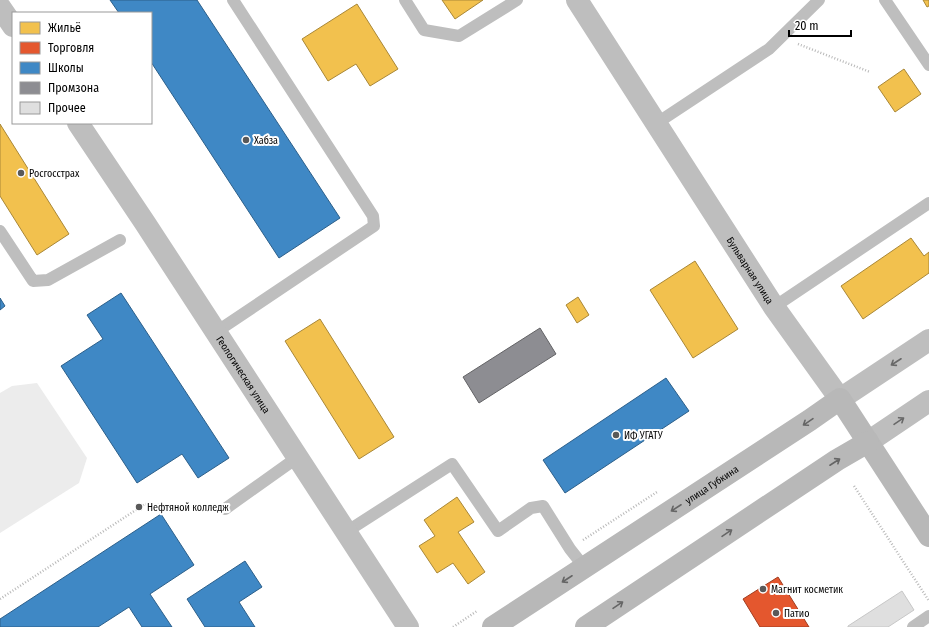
<svg xmlns="http://www.w3.org/2000/svg" width="929" height="627" viewBox="0 0 929 627" font-family="'Fira Sans Condensed',sans-serif">
	<rect width="100%" height="100%" fill="#fff"/>
	<path fill="#ececec" d="M37 383 87 458 79 483 0 533V393L12 386Z"/>
	<path fill="#f2c14e" stroke="#a98737" d="M442 0H483L455 19Z
		M923 0H929V6L927 7Z
		M357 4 398 69 370 86 356 64 328 81 302 39Z
		M904 69 921 94 895 112 878 87Z
		M0 124 69 234 37 255 0 196Z
		M911 238 924 256 929 252V273L863 319 841 286Z
		M695 261 738 329 693 358 650 290Z
		M578 297 589 315 577 323 566 305Z
		M320 319 394 437 359 459 285 341Z
		M457 497 474 522 458 532 485 572 468 584 453 563 437 573 419 546 435 536 424 520Z"/>
	<path fill="#e4572e" stroke="#a03d20" d="M778 577 809 627H760L743 599Z"/>
	<path fill="#3f88c5" stroke="#2c5f8a" d="M110 0H197L340 218 279 258 151 62V13H119Z
		M121 293 229 458 198 478 182 454 137 483 61 366 103 339 87 315Z
		M0 298 5 306 0 310Z
		M666 378 689 411 565 493 543 460Z
		M161 514 194 565 150 594 172 627H142L129 607 98 627H0V619Z
		M245 561 262 587 239 602 255 627H205L187 599Z"/>
	<path fill="#8d8d92" stroke="#636366" d="M540 328 556 354 479 403 463 377Z"/>
	<path fill="#dfdfdf" stroke="#c7c7c7" d="M902 591 914 610 888 627H848V626Z"/>
	<g fill="none" stroke-linecap="round" stroke-linejoin="round">
		<path stroke="#b9b9b9" stroke-width="2.5" stroke-dasharray="1 2" stroke-linecap="butt" d="M798 44 870 72
			M854 486 929 601
			M583 540 657 492
			M0 599 145 504 208 508
			M453 627 477 611"/>
		<path stroke="#bebebe" stroke-width="12" d="M405 0 424 30 459 36 517 0
			M885 0 929 65
			M657 123 769 49 819 0
			M0 231 33 281 48 280 120 240
			M774 307 929 203
			M216 332 374 226 373 216 233 0
			M225 509 298 457
			M346 532 452 464 498 531 531 508 543 506 570 549 585 568
			M913 627 929 616"/>
		<g stroke="#bebebe" stroke-width="22">
			<path id="s1" d="M577 0 774 307 840 399"/>
			<path d="M0 7 13 26"/>
			<path id="s2" d="M78 123 145 223 408 627"/>
		</g>
		<path stroke="#bebebe" stroke-width="22" d="M840 399 929 340
			M868 442 929 401"/>
		<g stroke="#b8b8b8" stroke-width="22">
			<path id="s3" d="M493 627 810 420 840 399 929 536"/>
			<path d="M586 627 837 460 868 442"/>
		</g>
	</g>
	<defs><path id="oneway-shaft" d="M-6 0H5M1.5-3L5.5 0L1.5 3" fill="none" stroke-width="1.6" stroke-linecap="round" stroke-linejoin="round"/></defs>
	<g stroke="#686868">
		<use href="#oneway-shaft" transform="translate(896 362) rotate(147)"/>
		<use href="#oneway-shaft" transform="translate(899 421) rotate(-34)"/>
	</g>
	<g stroke="#656565">
		<use href="#oneway-shaft" transform="translate(808 422) rotate(146)"/>
		<use href="#oneway-shaft" transform="translate(835 462) rotate(-33)"/>
		<use href="#oneway-shaft" transform="translate(676 508) rotate(147)"/>
		<use href="#oneway-shaft" transform="translate(727 533) rotate(-34)"/>
		<use href="#oneway-shaft" transform="translate(567 579) rotate(147)"/>
		<use href="#oneway-shaft" transform="translate(618 605) rotate(-34)"/>
	</g>
	<g fill="#595959" stroke="#fff" stroke-width="1.5">
		<circle cx="246" cy="140" r="4"/>
		<circle cx="21" cy="173" r="4"/>
		<circle cx="616" cy="435" r="4"/>
		<circle cx="139" cy="507" r="4"/>
		<circle cx="763" cy="589" r="4"/>
		<circle cx="776" cy="613" r="4"/>
	</g>
	<g text-anchor="middle" stroke-width="4" stroke-linejoin="round" paint-order="stroke">
		<g font-size="10" fill="#000" stroke="#fff" text-anchor="start">
			<text x="254" y="144">Хабза</text>
			<text x="29" y="177">Росгосстрах</text>
			<text x="624" y="439">ИФ УГАТУ</text>
			<text x="147" y="511">Нефтяной колледж</text>
			<text x="771" y="593">Магнит косметик</text>
			<text x="784" y="617">Патио</text>
		</g>
		<g font-size="10" fill="#000" stroke="#fff">
			<text dy="4" stroke="none"><textPath href="#s1" startOffset="321">Бульварная улица</textPath></text>
			<text dy="4" stroke="none"><textPath href="#s2" startOffset="301">Геологическая улица</textPath></text>
			<text dy="4" stroke="none"><textPath href="#s3" startOffset="261">улица Губкина</textPath></text>
		</g>
	</g>
	<rect x="12" y="12" width="140" height="112" fill="#ffffff" stroke="#999999"/>
	<rect x="20" y="22" width="20" height="12" fill="#f2c14e" stroke="#999999"/>
	<text x="48" y="32" font-size="12" fill="#000000">Жильё</text>
	<rect x="20" y="42" width="20" height="12" fill="#e4572e" stroke="#999999"/>
	<text x="48" y="52" font-size="12" fill="#000000">Торговля</text>
	<rect x="20" y="62" width="20" height="12" fill="#3f88c5" stroke="#999999"/>
	<text x="48" y="72" font-size="12" fill="#000000">Школы</text>
	<rect x="20" y="82" width="20" height="12" fill="#8d8d92" stroke="#999999"/>
	<text x="48" y="92" font-size="12" fill="#000000">Промзона</text>
	<rect x="20" y="102" width="20" height="12" fill="#dfdfdf" stroke="#999999"/>
	<text x="48" y="112" font-size="12" fill="#000000">Прочее</text>
	<path d="M789 30v6h62v-6" fill="none" stroke="#000000" stroke-width="2"/>
	<text x="795" y="30" font-size="12" fill="#000000" stroke="#ffffff" stroke-width="3" paint-order="stroke">20 m</text>
</svg>
